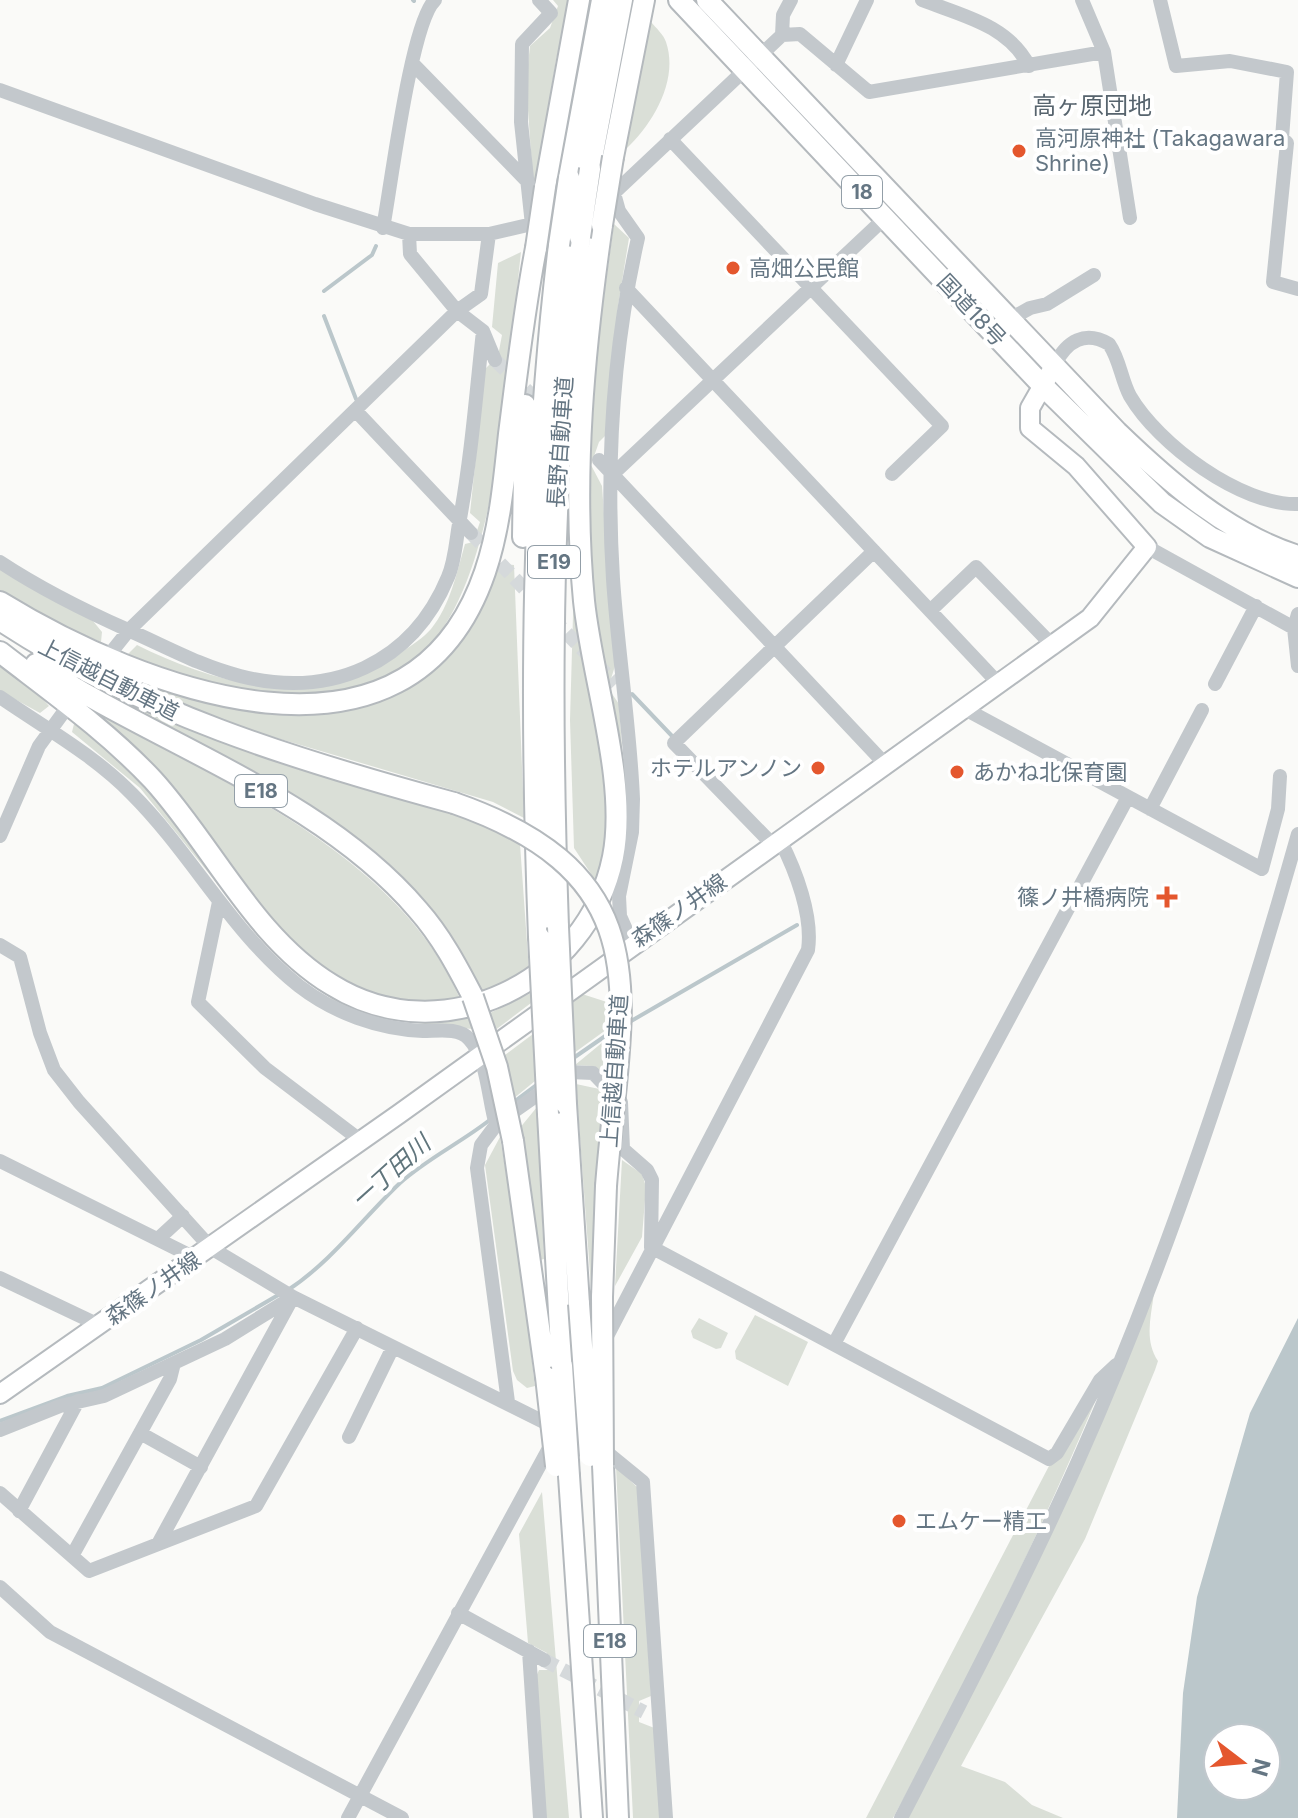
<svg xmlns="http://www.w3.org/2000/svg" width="1298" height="1818" viewBox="0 0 1298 1818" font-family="Inter,'Noto Sans JP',sans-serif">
	<rect width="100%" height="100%" fill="#fafaf8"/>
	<path fill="#dadfd7" d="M553 0H570L556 60 534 195 526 82 530 46 550 28 558 6Z
		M651 22C656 28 664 35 666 42 679 80 653 124 626 149Z
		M614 224 629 238 618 306 607 434 599 442 591 465 602 486 615 666 608 688 619 704 625 791C608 710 593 626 589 544 584 437 599 330 614 224Z
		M521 252C509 356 501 578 424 651 402 672 379 681 350 688 271 708 200 685 127 655L137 645C219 686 324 713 402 652 412 645 423 638 431 629 450 606 457 572 465 544L473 542 480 522 470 513 485 369 498 356 502 335 492 327 498 263Z
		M492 563 514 565 524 818 493 802 216 720 129 678C139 674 182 694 196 698 266 721 345 727 408 683 425 671 477 586 492 563Z
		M0 567 93 621 102 632 101 642 58 625 0 591Z
		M574 580 607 799 604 862 597 883 574 848 570 720Z
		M0 665 34 689 49 706 40 713 0 691Z
		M72 676 500 831 520 844 529 971 483 997 414 894Z
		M86 707C218 780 402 855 462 1003H394L319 969 278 928 194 816Z
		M74 724C126 744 202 856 237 903L232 902 140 788 72 732Z
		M325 992C370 1014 418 1021 468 1017L473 1029C442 1026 339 1018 325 992Z
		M531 993V1003L494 1031 488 1014Z
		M582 994 610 1003V1027L574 1053 571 1002Z
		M533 1034 535 1081 513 1099 501 1058Z
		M609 1037 608 1076 592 1066 575 1065Z
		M576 1084 604 1090 592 1300Z
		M537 1107 544 1259 539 1260 519 1129Z
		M500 1137 517 1239 535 1386 527 1388 517 1380 513 1371 485 1165Z
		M622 1160 642 1174 646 1187 642 1237 615 1286Z
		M1154 1293C1151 1317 1144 1340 1158 1361L1155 1370 1085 1539 961 1766 1005 1782 1032 1805 1063 1818H907Z
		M755 1315 808 1342 788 1386 736 1359 735 1351Z
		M699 1318 728 1333 721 1348 716 1349 693 1338 691 1331Z
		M1100 1390C1039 1536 969 1679 893 1818H866L1050 1464Z
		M616 1467 638 1488 651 1696 639 1701V1722L657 1729 660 1818H633Z
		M542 1492 569 1818H546L535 1679 539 1670H548L547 1653 528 1643 519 1534Z"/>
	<path fill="#bbc7cb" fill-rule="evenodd" d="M1298 1318V1818H1177L1183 1693 1197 1597 1250 1413ZM1218 1738H1266V1786H1218Z"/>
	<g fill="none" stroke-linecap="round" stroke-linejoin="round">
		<path stroke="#bbc7cb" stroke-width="4" d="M413 0 414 1
			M324 291 372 255 376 246
			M324 316 356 399
			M632 694 672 736
			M626 1024 797 925
			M572 1059 611 1032
			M511 1104 539 1083
			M288 1290C331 1262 363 1218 400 1183 428 1158 462 1142 491 1119
			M0 1421 67 1396 102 1388 201 1340 280 1294"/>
		<path stroke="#d5d9db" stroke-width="14" stroke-dasharray="14 7" stroke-linecap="butt" d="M495 360 547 410
			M471 533 538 603
			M552 618 616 684
			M544 1660 644 1712"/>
		<g stroke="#b5babe" stroke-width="22">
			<path id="major" d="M0 1394 399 1114 1090 618 1147 547 1076 466 1030 428V408L1050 373"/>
		</g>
		<g stroke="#b4b9bd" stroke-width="24">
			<path id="highway" d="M679 0 1043 386 1162 503 1210 537 1298 577
				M707 0 1117 432C1169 482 1228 534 1298 556
				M613 157 644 0
				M590 169 622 0
				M569 178 602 0
				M545 187 579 0
				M523 537 525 405
				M0 602C140 688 409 794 485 572 500 528 504 480 509 434 517 372 524 310 536 248
				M0 620C139 712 295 760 454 803
				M0 652C53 693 107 731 153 780 213 846 254 938 332 985 443 1054 588 981 613 857 628 782 592 679 584 601 572 475 584 350 602 225
				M36 664C158 744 322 797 418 910 441 936 457 966 473 997
				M558 927C550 696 550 467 580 237
				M539 937C530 705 531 475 559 245
				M566 1104 579 1304
				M548 1114 562 1366
				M513 1141 546 1377
				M602 1297 606 1186
				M603 1465 618 1818
				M569 1476 592 1818"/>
		</g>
		<path stroke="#c3c8cc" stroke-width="14" d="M922 0C963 16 1008 25 1029 66
			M1082 0 1104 52 1130 218
			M1160 0 1176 66 1230 61 1287 72 1282 138 1287 143 1273 282 1298 289
			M782 35 783 15 791 0
			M413 64 528 182
			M836 65 867 0
			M0 90 315 204 409 234H489L545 221
			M670 139 942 426 892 474
			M614 193 619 211 638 238C613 348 606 467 613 579 618 653 630 726 633 799L632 832 619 896 620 916 632 943
			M602 199 614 193 782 35 800 34 869 92 1104 52
			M532 225 521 122 522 44 551 13 539 0
			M383 228C391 186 411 22 435 0
			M489 234 481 294 457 311 483 331 495 360
			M626 288 1000 685
			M1010 319 1030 308 1047 304 1094 275
			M1055 364C1067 341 1085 330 1109 344 1120 360 1121 379 1130 396 1158 444 1241 506 1298 504
			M355 410 471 533
			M599 460 886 765
			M613 474 886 217
			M1147 547 1294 628
			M0 562C41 589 83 610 128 630 165 646 200 666 240 676 331 699 412 664 448 577 455 561 456 541 459 524 471 460 476 396 483 331
			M931 610 976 567 1054 647
			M1298 614 1294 628 1298 666
			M113 650 129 630 457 311 410 254 409 234
			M1215 684 1256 606
			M0 697C45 728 94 755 132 794 192 854 232 933 299 986 334 1013 378 1029 423 1031 437 1031 459 1027 469 1039 488 1059 488 1099 496 1125L481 1145 477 1168 508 1402
			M965 709 1262 869 1278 809 1280 776
			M1150 809 1202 710
			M0 836 39 746 63 713
			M773 845 674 743 874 551
			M219 902 198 1002 265 1068 360 1140
			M0 945 20 957 40 1033 54 1070 79 1102 211 1248 293 1297 610 1455 643 1482 666 1818
			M503 1119 570 1072 593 1073 621 1102 623 1149 647 1170 652 1180 651 1247
			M0 1161 185 1253
			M158 1239 183 1216
			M651 1247 1049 1459 1057 1453 1100 1380 1116 1365
			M0 1278 99 1325
			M604 1342 808 950C813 916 796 871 780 840
			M834 1344 1128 797
			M0 1430 60 1406 104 1396 225 1339 293 1297
			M140 1433 201 1467
			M349 1437 393 1347
			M0 1493 89 1571 256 1506 357 1328
			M19 1511 78 1401
			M158 1544 293 1297
			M72 1556 170 1379 174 1363
			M0 1587 50 1632 402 1818
			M458 1613 544 1660
			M529 1651 540 1818
			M348 1818 554 1439
			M901 1818C962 1700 1024 1582 1078 1461 1168 1259 1238 1047 1298 834"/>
		<use href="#major" stroke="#fff" stroke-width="18"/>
		<use href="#highway" stroke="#fff" stroke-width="20"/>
		<g stroke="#b4b9bd" stroke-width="24" stroke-linecap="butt">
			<path id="highway-bridge" d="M602 225 613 157
				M580 237 590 169
				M559 245 569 178
				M536 248 545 187
				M454 803C669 878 620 1004 606 1186
				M558 927 566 1104
				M539 937 548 1114
				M473 997 497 1067 513 1141
				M602 1297 603 1465
				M579 1304 590 1456
				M562 1366 569 1476
				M546 1377 556 1466"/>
		</g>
		<use href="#highway-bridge" stroke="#fff" stroke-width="20"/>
	</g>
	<g fill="#e4572e" stroke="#fff" stroke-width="3">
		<circle cx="1019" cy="151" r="8"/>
		<circle cx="733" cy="268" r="8"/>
		<circle cx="818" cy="768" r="8"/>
		<circle cx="957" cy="772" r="8"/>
		<path d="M1163 885h8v8h8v8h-8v8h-8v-8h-8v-8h8z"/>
		<circle cx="899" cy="1521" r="8"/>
	</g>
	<g text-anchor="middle" stroke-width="8" stroke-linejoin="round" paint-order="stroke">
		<g fill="#fff" stroke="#939fa8" stroke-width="2">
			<rect x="842" y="176" width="40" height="32" rx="6"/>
			<rect x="528" y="546" width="52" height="32" rx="6"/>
			<rect x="235" y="775" width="52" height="32" rx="6"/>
			<rect x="584" y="1625" width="52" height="32" rx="6"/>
		</g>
		<g font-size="20" font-weight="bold" fill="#657683">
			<text x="862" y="199">18</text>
			<text x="554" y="569">E19</text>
			<text x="261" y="798">E18</text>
			<text x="610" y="1648">E18</text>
		</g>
		<g font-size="22" fill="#657683" stroke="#fff" text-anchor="start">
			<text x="1035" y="146">高河原神社 (Takagawara<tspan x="1035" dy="25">Shrine)</tspan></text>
			<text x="749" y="276">高畑公民館</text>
			<text x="802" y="776" text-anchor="end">ホテルアンノン</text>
			<text x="973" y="780">あかね北保育園</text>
			<text x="1149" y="905" text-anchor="end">篠ノ井橋病院</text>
			<text x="915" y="1529">エムケー精工</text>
		</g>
		<g font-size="22" fill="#657683" stroke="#fff">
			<text transform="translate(972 310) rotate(47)" y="8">国道18号</text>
			<text transform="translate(560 442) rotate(-86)" y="8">長野自動車道</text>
			<text transform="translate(109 679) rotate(27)" y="8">上信越自動車道</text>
			<text transform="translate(679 910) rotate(-35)" y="8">森篠ノ井線</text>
			<text transform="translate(614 1071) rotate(-86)" y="8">上信越自動車道</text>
			<text transform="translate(153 1288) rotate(-35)" y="8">森篠ノ井線</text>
		</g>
		<g font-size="24" fill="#57646e" stroke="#fff">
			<text x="1092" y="114">高ヶ原団地</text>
		</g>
		<g font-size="24" font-style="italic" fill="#60757c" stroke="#fff">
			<text transform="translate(391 1172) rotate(-42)" y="8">一丁田川</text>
		</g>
	</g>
	<g transform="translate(1242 1762) rotate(106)"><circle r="38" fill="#ffffff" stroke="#c1c8cd" stroke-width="2"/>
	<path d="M0-6L14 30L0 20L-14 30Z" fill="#e4572e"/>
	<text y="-12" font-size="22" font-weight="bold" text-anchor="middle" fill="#657683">N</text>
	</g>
</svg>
